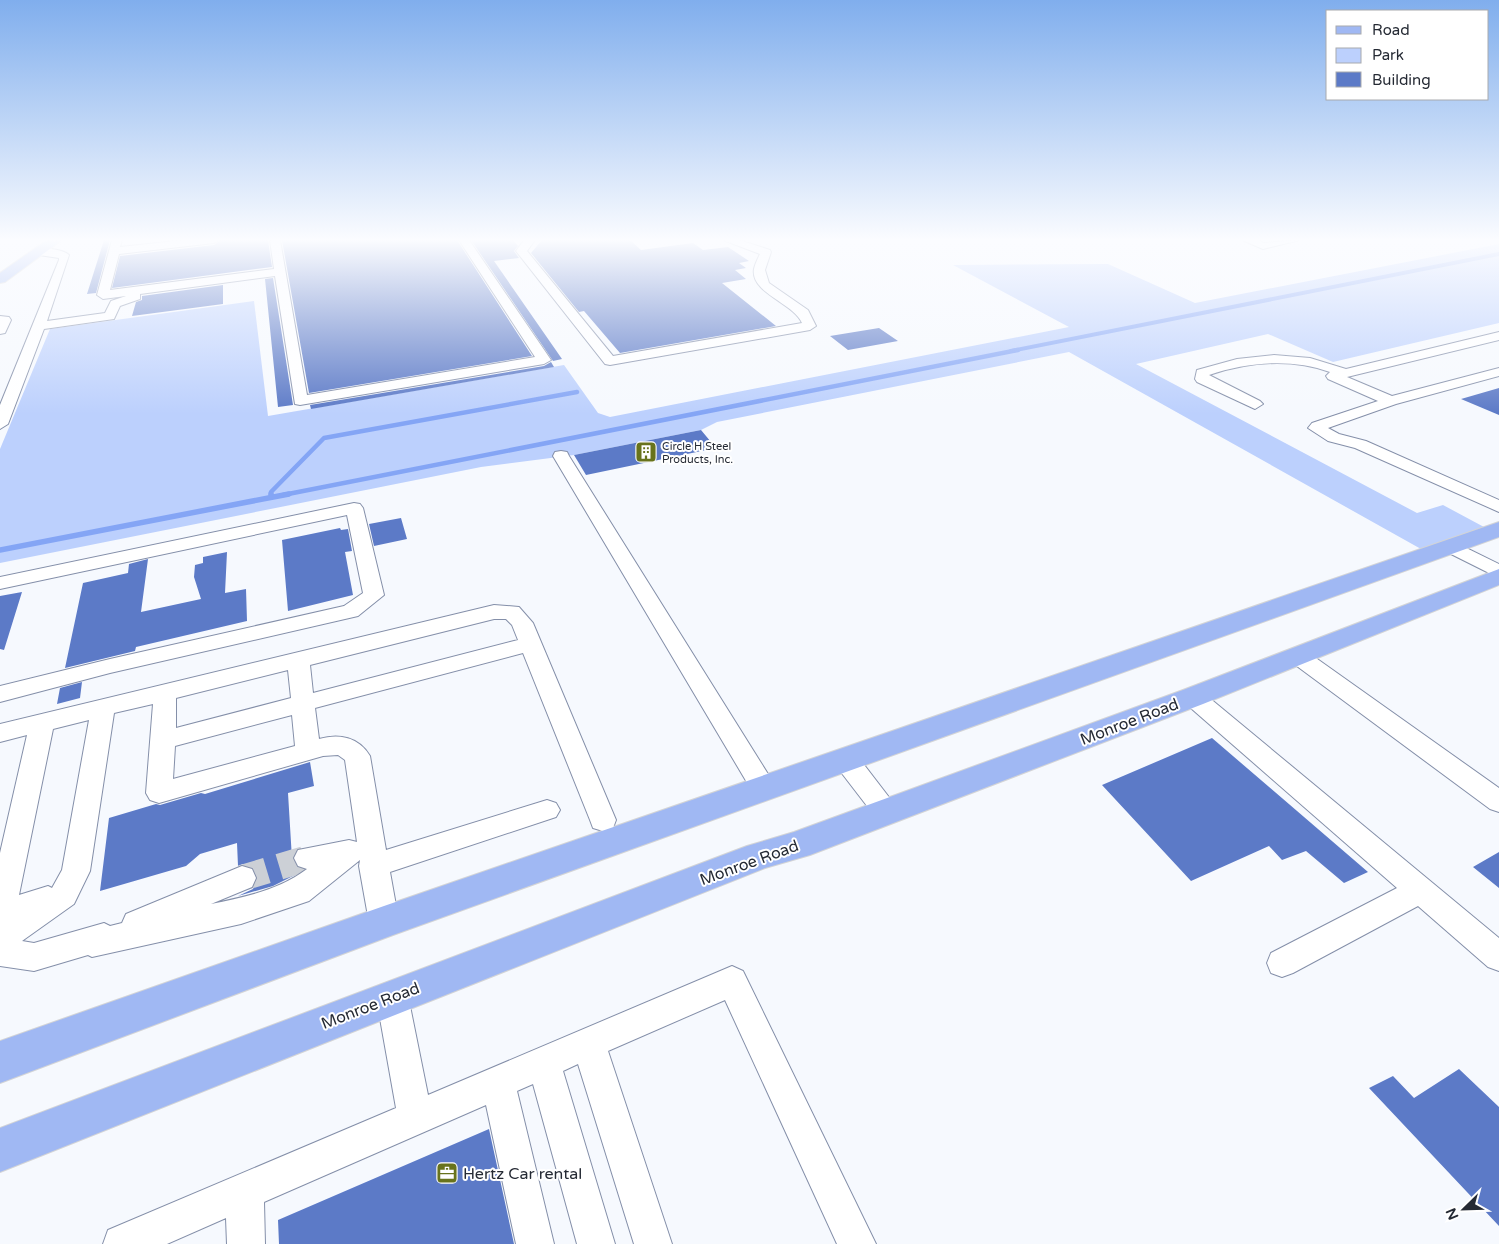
<svg xmlns="http://www.w3.org/2000/svg" width="1499" height="1244" viewBox="0 0 1499 1244" font-family="'Varela Round',sans-serif">
	<rect width="100%" height="100%" fill="#f6f9fe"/>
	<path fill="#bcd0fd" d="M1499 244V323L1333 362 1268 334 1136 364 1417 513 1443 505 1484 527 1421 549 1069 352 717 422 701 430 574 455 481 467 0 563V449L50 329 254 301 268 416 564 365 598 413 610 417 1069 327 953 265 1108 264 1195 303Z"/>
	<g fill="none" stroke-linecap="round" stroke-linejoin="round">
		<path stroke="#84a5f5" stroke-width="4" d="M1011 351 1499 254"/>
		<path stroke="#84a5f5" stroke-width="4.5" d="M271 495V492L324 438 577 392
			M283 495 1018 350"/>
		<path stroke="#84a5f5" stroke-width="5.5" d="M271 494V497
			M0 550 289 494"/>
	</g>
	<path fill="#5c7ac7" d="M104 240H110L96 293 87 294Z
		M221 240H268L272 267 112 288 120 256 214 245Z
		M282 240H457L532 356 309 393Z
		M471 240H513L518 246 514 251 519 258 494 261 562 359 553 361Z
		M542 240H630L641 250 693 243 703 250 728 247 749 261 739 263 746 268 735 270 746 279 722 283 776 326 620 353 584 311 579 312 531 253Z
		M273 278 293 405 278 407 265 279Z
		M223 285V304L132 316 136 302 142 300V296Z
		M879 328 898 341 848 350 830 336Z
		M551 362 554 367 311 409 310 405 544 366Z
		M1499 388V415L1461 399Z
		M701 430 716 448 586 475 574 455Z
		M401 518 407 539 374 546 369 524Z
		M340 528 341 530 348 529 352 551 345 552 353 595 288 611 282 540Z
		M227 552 225 593 246 589 247 621 136 647 135 651 65 668 83 583 128 573 129 564 148 559 141 612 201 599 194 577 195 565 203 563V557Z
		M22 592 4 650 0 649V596Z
		M82 682 80 698 57 704 60 688Z
		M1212 738 1368 872 1344 883 1306 851 1282 860 1269 846 1191 881 1102 785Z
		M310 762 314 786 288 793 292 859 296 867 303 870 295 875 273 886 238 896 253 889 258 877 253 867 243 864 238 866 237 843 200 854 186 866 100 891 109 818 156 804 160 805 201 793 205 794Z
		M1499 852V888L1473 867Z
		M1459 1069 1499 1107V1226L1369 1088 1393 1076 1414 1098Z
		M489 1129 514 1244H279L278 1220Z"/>
	<g fill="none" stroke-linecap="round" stroke-linejoin="round">
		<path stroke="#ccd0d6" stroke-width="26" stroke-dasharray="26 13" stroke-linecap="butt" d="M242 878 308 858"/>
		<g stroke="#848fa9" stroke-width="2">
			<path id="minor" d="M112 240H122L120 247 185 240H219L214 243 119 254 110 290 274 269 270 240H280L307 395 535 357 459 240H469L551 360 544 364 300 405 295 404 275 276 140 294V299L120 306 114 319 44 329 8 424 0 429V405L59 260V258L39 255 34 252C40 246 63 249 69 255L47 321 105 313 111 301 126 296 103 299 97 295Z
				M524 240H535L527 251 613 356 802 323C794 303 750 293 754 269 755 264 758 258 760 254L723 240H739L770 250 771 252 765 270 769 283 808 310 816 326 810 330 610 365 605 364 516 251Z
				M1242 240H1257L1264 243 1300 240 1263 249Z
				M0 316 9 317 11 320 5 333 0 334Z
				M1499 332V340L1347 377 1392 396 1499 368V376L1396 404 1328 428 1339 434 1366 441 1499 500V512L1355 448 1328 441 1308 428 1312 423 1378 401 1328 379 1326 376 1330 372C1291 358 1248 362 1209 375L1260 401 1263 404 1255 409 1197 382 1195 379 1197 370 1237 359 1274 355 1310 358 1346 369Z
				M561 451 567 452 569 456 773 782 777 789 773 796 764 799 755 796 553 456 555 452Z
				M354 503 360 504 363 508 384 595 358 616 110 673 0 702V686L110 659 344 606 363 593 347 515 0 589V577Z
				M1450 540 1499 564V578L1443 550 1440 546 1443 542Z
				M494 605 519 607 533 623 616 820 613 828 603 831 593 828 590 820 523 653 315 708 319 739C339 733 359 737 370 756L386 850 547 800 556 803 560 810 556 817 390 872 399 922 395 931 384 935 373 931 369 922 359 866 360 860 309 901 241 924 92 957 88 955 34 971 0 966V853L27 735 0 742V724ZM494 619H506L512 625 518 640 313 693 310 665ZM288 670 291 698 176 728V698ZM153 704 146 793 150 800 159 803 323 756 338 755 345 760 357 842 349 840 298 850 294 858 298 866 307 869C279 890 245 897 211 904L252 887 256 878 252 869 242 866 126 914 122 923 110 926 104 923 34 943 22 941 74 904 90 871 114 713ZM292 715 295 746 173 779 175 746ZM89 720 62 870 52 888 48 886 19 895 53 729Z
				M1298 649 1306 651 1499 788V812L1490 809 1290 661 1287 656 1290 651Z
				M1193 689 1201 691 1499 938V971L1488 967 1418 906 1293 973 1282 977 1271 973 1267 963 1271 953 1397 888 1185 703 1181 697 1185 691Z
				M846 751 855 753 895 805 899 812 895 819 886 823 877 819 837 767 833 760 837 753Z
				M732 966 743 971 876 1244H837L725 1000 608 1051 672 1244H634L578 1064 563 1071 615 1244H577L533 1084 517 1091 554 1244H516L486 1105 264 1202 265 1244H227L226 1218 167 1244H103L108 1230 396 1108 376 996 381 985 392 981 403 985 408 996 428 1095Z"/>
		</g>
		<g stroke="#d3d4d6" stroke-width="2">
			<path id="major" d="M47 240H62L5 282 0 283V273Z
				M1499 522V537L393 935 0 1083V1041L384 906Z
				M1499 569V585L1203 704 810 855 765 868 0 1172V1128L747 846 794 832 1183 690Z"/>
		</g>
		<use href="#minor" fill="#fff" fill-rule="evenodd"/>
		<use href="#major" fill="#a0b8f3" fill-rule="evenodd"/>
	</g>
	<linearGradient id="sky" x2="0" y2="1"><stop stop-color="#80aeed"/><stop offset="0.58" stop-color="#fbfcff"/><stop offset="1" stop-color="#fbfcff" stop-opacity="0"/></linearGradient>
	<rect width="1499" height="414" fill="url(#sky)"/>
	<defs>
		<g id="building-square" transform="scale(1.125)"><rect x="-9" y="-9" width="18" height="18" rx="4" fill="#68731c" stroke="#fff"/><path d="M-4-6H4V6H1V3H-1V6H-4ZM-2.5-4.3h1.7v1.8h-1.7ZM.8-4.3h1.7v1.8H.8ZM-2.5-1h1.7V.8h-1.7ZM.8-1h1.7V.8H.8Z" fill="#fff"/></g>
		<g id="office-square" transform="scale(1.125)"><rect x="-9" y="-9" width="18" height="18" rx="4" fill="#68731c" stroke="#fff"/><path d="M-6-3h4V-5.5h4V-3h4V5H-6ZM-1-4.5V-3h2v-1.5ZM-6 0V1H6V0Z" fill="#fff"/></g>
	</defs>
	<g fill-rule="evenodd">
		<use href="#building-square" x="646" y="452"/>
		<use href="#office-square" x="447" y="1173"/>
	</g>
	<g text-anchor="middle" stroke-width="4" stroke-linejoin="round" paint-order="stroke">
		<g font-size="11" fill="#252a34" stroke="#fff" text-anchor="start">
			<text x="662" y="450">Circle H Steel<tspan x="662" dy="13">Products, Inc.</tspan></text>
		</g>
		<g font-size="16" fill="#252a34" stroke="#fff">
			<text transform="translate(1129 721) rotate(-21)" y="6">Monroe Road</text>
			<text transform="translate(749 862) rotate(-20)" y="6">Monroe Road</text>
			<text transform="translate(370 1005) rotate(-21)" y="6">Monroe Road</text>
		</g>
		<g font-size="16" fill="#252a34" stroke="#fff" text-anchor="start">
			<text x="463" y="1179">Hertz Car rental</text>
		</g>
	</g>
	<rect x="1326" y="10" width="162" height="90" fill="#ffffff" stroke="#a8aaae"/>
	<rect x="1336" y="26" width="25" height="8" fill="#a0b8f3" stroke="#a8aaae"/>
	<text x="1372" y="35" font-size="15" fill="#252a34">Road</text>
	<rect x="1336" y="48" width="25" height="15" fill="#bcd0fd" stroke="#a8aaae"/>
	<text x="1372" y="60" font-size="15" fill="#252a34">Park</text>
	<rect x="1336" y="72" width="25" height="15" fill="#5c7ac7" stroke="#a8aaae"/>
	<text x="1372" y="85" font-size="15" fill="#252a34">Building</text>
	<g transform="translate(1464 1209) rotate(247)" stroke="#ffffff" stroke-width="4" paint-order="stroke">
	<path d="M0-4L9 19L0 12L-9 19Z" fill="#252a34"/>
	<text y="-8" font-size="14" font-weight="bold" text-anchor="middle" fill="#252a34">N</text>
	</g>
</svg>
